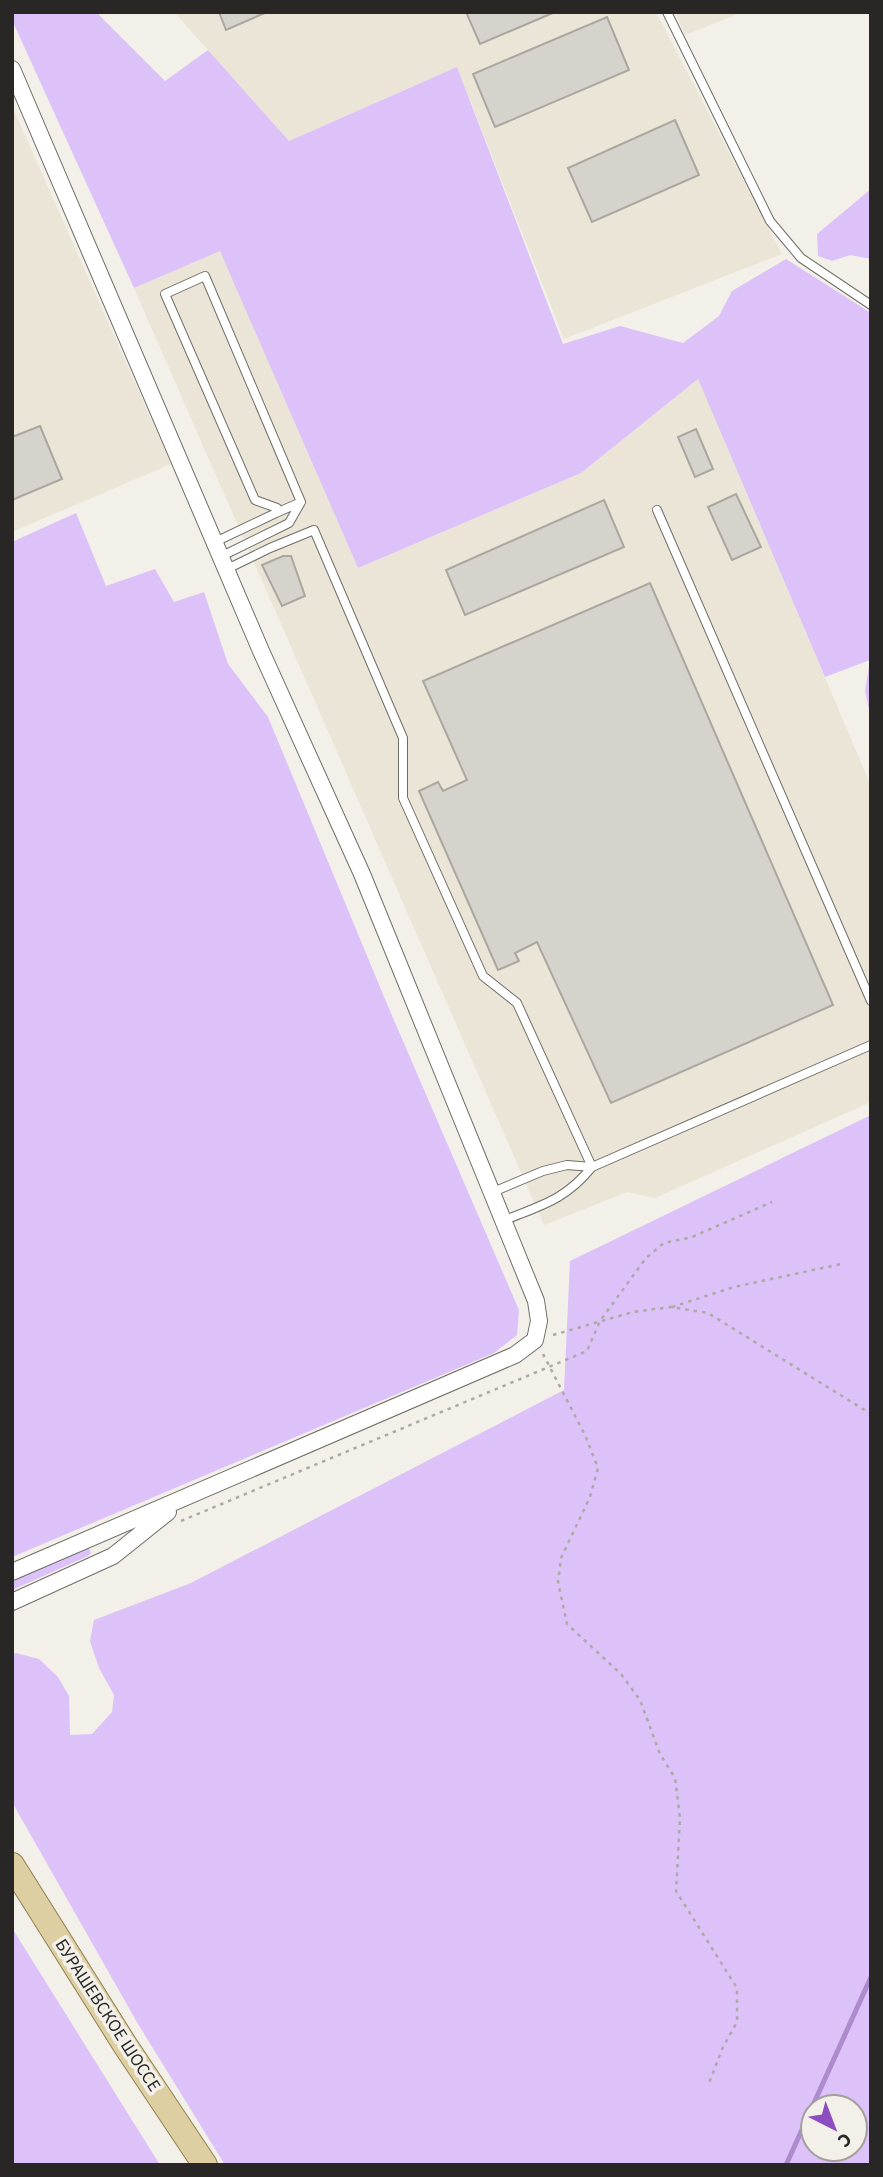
<svg xmlns="http://www.w3.org/2000/svg" width="883" height="2177" viewBox="0 0 883 2177" font-family="'Source Sans 3',sans-serif">
	<rect width="100%" height="100%" fill="#f2f0e9"/>
	<path fill="#eae5d6" d="M174 12H656L782 254 564 339 457 67 289 141Z
		M675 12H743L685 35Z
		M12 106 171 464 12 532Z
		M220 250 358 568 581 473 698 379 871 786V1102L655 1198 627 1192 544 1225 134 288Z"/>
	<path fill="#ddc1f9" fill-rule="evenodd" d="M12 12H96L165 81 208 50 289 141 457 67 563 344 620 326 683 343 719 316 732 291 786 259 871 313V719L865 691 870 660 825 677 698 379 581 473 358 568 220 251 134 288 12 20Z
		M871 189V259L850 255 832 261 818 256 817 234Z
		M76 513 106 586 155 569 174 602 204 592 228 664 268 717 387 1004 519 1310 517 1335 494 1353 12 1557V542Z
		M871 1115V2165H225L138 2024 12 1802V1654L16 1653 39 1659 58 1677 69 1696 70 1735 92 1734 112 1712 114 1695 99 1668 90 1641 94 1620 191 1583 564 1390 570 1261ZM813 2107H855V2149H813Z
		M89 1548 91 1553 88 1556 12 1590V1580Z
		M12 1928 160 2165H12Z"/>
	<g fill="none" stroke-linecap="round" stroke-linejoin="round">
		<path stroke="#ad8bcd" stroke-width="5" d="M786 2165 871 1977"/>
	</g>
	<path fill="#d5d3cc" stroke="#a9a7a0" stroke-width="2" d="M219 12H267L226 30Z
		M466 12H555L480 44Z
		M607 17 629 70 495 127 473 74Z
		M675 120 699 175 592 222 568 168Z
		M40 426 62 479 12 500V437Z
		M696 429 713 469 695 477 678 437Z
		M736 494 761 547 732 560 708 507Z
		M604 500 624 547 465 615 446 570Z
		M283 556H291L305 596 282 606 262 565Z
		M650 583 833 1005 611 1103 537 942 515 953 519 961 498 970 419 791 438 782 443 791 467 780 423 681Z"/>
	<g fill="none" stroke-linecap="round" stroke-linejoin="round">
		<g stroke="#6f6d67" stroke-width="10">
			<path id="service" d="M667 12 770 221 801 258 871 305
				M657 510 871 1001
				M276 513 301 502
				M215 542 276 513 277 508 255 500 165 294 205 276 301 502 289 523 222 556
				M227 569 270 548 314 530 403 738V798L483 976 517 1003 592 1167
				M493 1192 543 1171 567 1165 592 1167
				M505 1220C542 1205 565 1200 592 1167L871 1045"/>
		</g>
		<g stroke="#6f6d67" stroke-width="18">
			<path id="minor" d="M12 69 261 651 362 874 536 1301 539 1321 535 1340 515 1355 12 1572
				M12 1602 113 1556 168 1512"/>
		</g>
		<g stroke="#907f4f" stroke-width="26">
			<path id="primary" d="M12 1865 125 2045 205 2165"/>
		</g>
		<path stroke="#abaaa4" stroke-width="2.5" stroke-dasharray="3.5 5" stroke-linecap="butt" d="M672 1307 734 1287 841 1264
			M553 1335 633 1312 671 1307 708 1313 871 1414
			M543 1354 585 1435 598 1468 590 1497 561 1558 558 1582 567 1624 621 1674 640 1700 660 1754 675 1778 680 1818 676 1891 737 1988V2022L723 2047 709 2083
			M181 1521 587 1351 600 1321 646 1258 664 1243 692 1237 772 1202"/>
		<use href="#service" stroke="#fff" stroke-width="8"/>
		<use href="#minor" stroke="#fff" stroke-width="16"/>
		<use href="#primary" stroke="#decfa3" stroke-width="24"/>
	</g>
	<g text-anchor="middle" stroke-width="7" stroke-linejoin="round" paint-order="stroke">
		<g font-size="18" fill="#282725" stroke="#f2f0e9">
			<text transform="translate(108 2015) rotate(57)" y="6">БУРАШЕВСКОЕ ШОССЕ</text>
		</g>
	</g>
	<rect width="883" height="2177" fill="none" stroke="#282725" stroke-width="28"/>
	<g transform="translate(834 2128) rotate(138)"><circle r="33" fill="#f2f0e9" stroke="#a1a09b" stroke-width="2"/>
	<path d="M0-5L12 26L0 18L-12 26Z" fill="#8e4cc1"/>
	<text y="-10" font-size="19" font-weight="bold" text-anchor="middle" fill="#282725">С</text>
	</g>
</svg>
